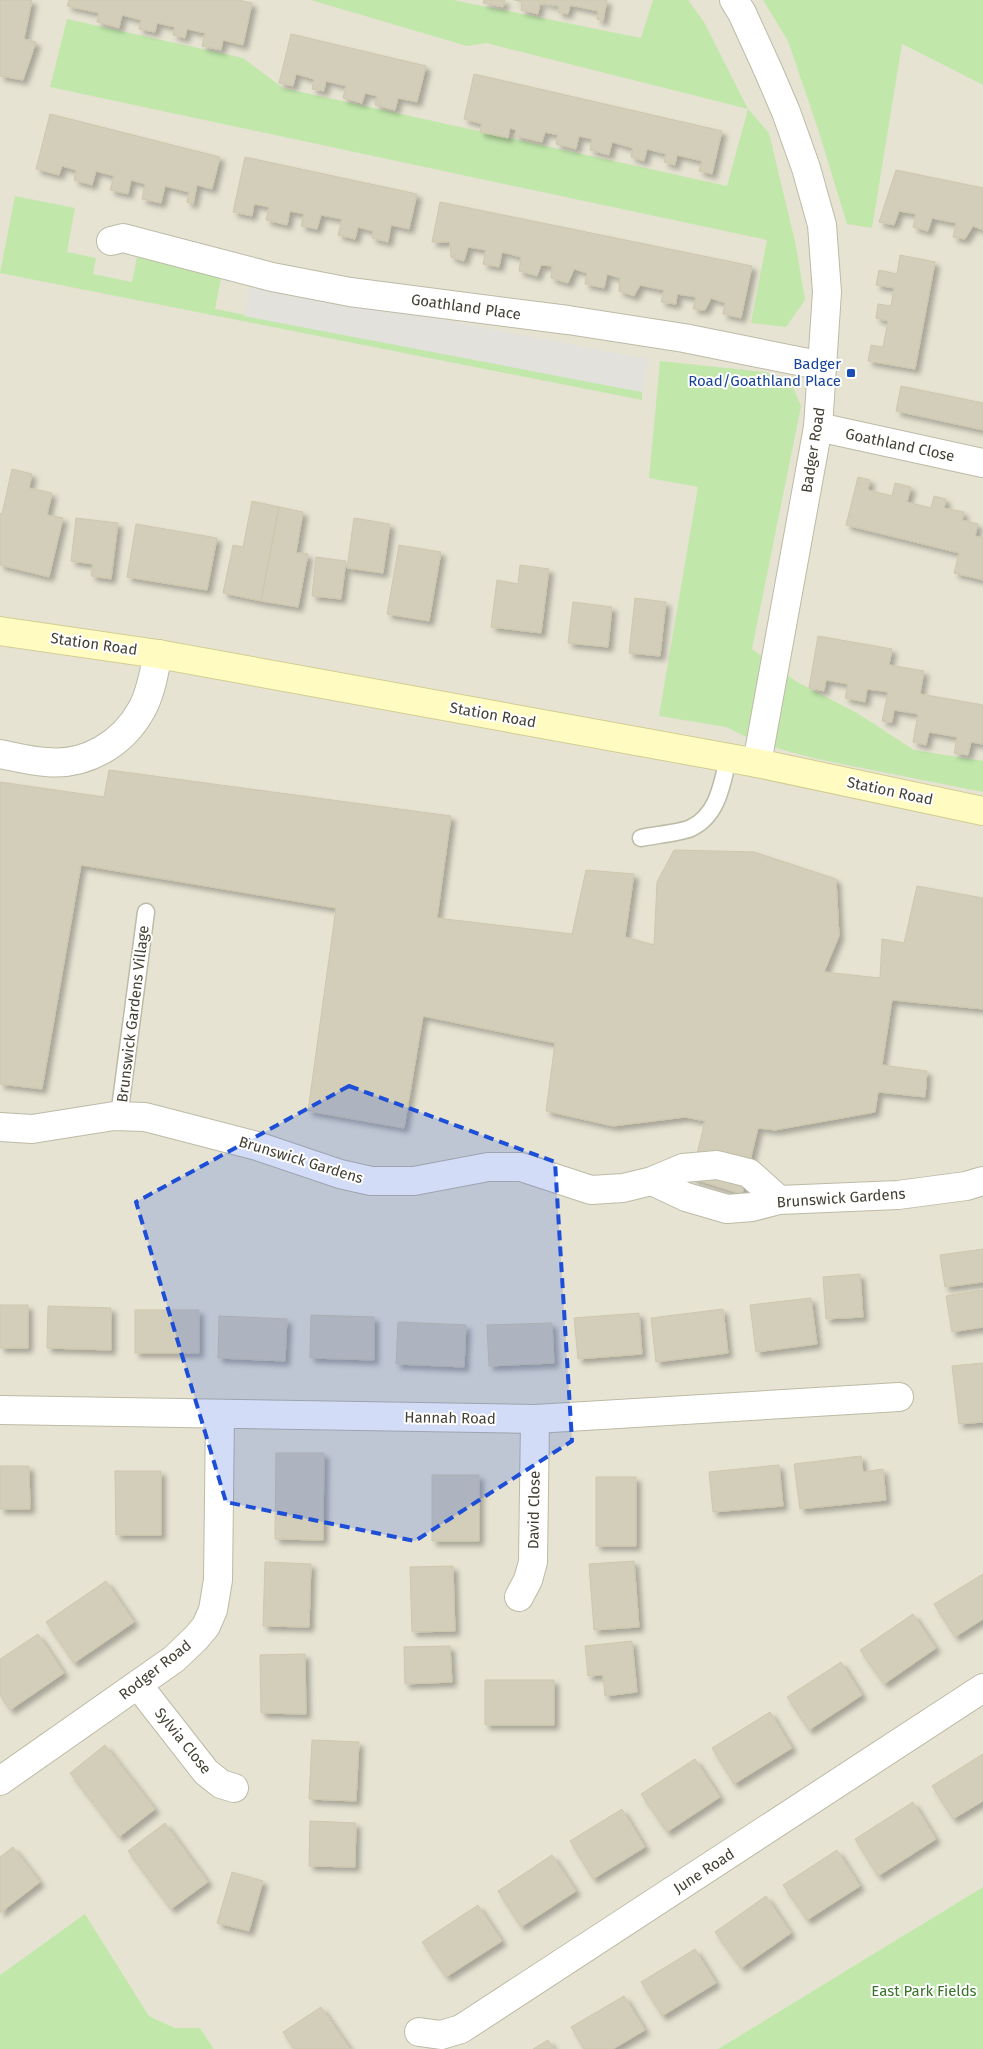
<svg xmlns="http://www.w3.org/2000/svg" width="983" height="2049" viewBox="0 0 983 2049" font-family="'Fira Sans',sans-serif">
	<defs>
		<filter id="shadow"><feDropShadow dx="4.5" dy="4.5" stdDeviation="2.5" flood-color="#0004"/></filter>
	</defs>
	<rect width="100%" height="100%" fill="#f2f0e4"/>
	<path fill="#e6e3d2" d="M0 0H899L902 44 983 85V1887L718 2049H214L200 2028H175L149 2016 85 1915 0 1975Z"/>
	<path fill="#c1e7ab" d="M311 0H453L641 38 653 0H688L704 22 748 109 769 133 796 246 805 300 786 327 751 323 767 240 50 87 67 19 243 58 283 88 727 186 748 109 486 43 467 46Z
		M763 0H983V85L902 44 872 228 847 224 818 129 788 41Z
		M15 196 75 208 67 252 96 258 93 274 132 282 137 257 222 273 215 309 642 392V400L0 273Z
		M660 361 765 372 791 383 801 406 752 649 797 682 857 713 914 750 983 761V792L817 759 761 744 726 727 659 716 698 487 649 478Z
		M983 1887V2049H718Z
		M85 1914 149 2016 175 2028H200L214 2049H0V1975Z"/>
	<path fill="#e2e1dc" d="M250 283 649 359 642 392 244 316Z"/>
	<path fill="#d3ceb9" stroke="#cec7ac" filter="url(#shadow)" d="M0 0H32L24 39 36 42 23 80 0 76Z
		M69 0H238L252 3 243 45 223 40 221 50 202 46 205 33 187 29 185 38 173 35 175 27 157 23 155 32 139 29 141 20 122 15 119 28 97 22 99 13 67 6Z
		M484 0H505L503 7 483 3Z
		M514 0H607L603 21 597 19 598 11 570 5 568 14 558 12 559 6 540 2 538 14 521 10 522 2Z
		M291 34 426 66 417 102 398 98 395 110 375 105 377 96 365 93 362 103 343 98 346 86 326 81 324 91 312 89 314 79 296 74 293 86 279 83Z
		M474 74 722 131 712 174 699 171 702 161 677 155 675 165 664 162 666 154 647 149 644 161 631 157 633 148 612 142 609 155 590 150 592 139 579 136 576 149 556 144 558 135 545 132 542 142 515 136 516 130 510 128 508 138 480 132 482 124 464 119Z
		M50 114 220 157 212 189 197 185 193 204 187 202 189 192 165 186 161 203 142 199 145 184 131 180 128 194 110 190 114 176 96 171 92 185 74 180 76 170 62 166 59 175 36 169Z
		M245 157 417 194 409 229 391 225 388 242 372 238 373 231 358 227 355 239 338 235 342 219 321 215 317 229 301 226 304 214 290 211 287 225 266 220 269 207 254 204 252 216 233 212Z
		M896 170 983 188V230L973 226 965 239 953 237 956 223 932 218 928 231 913 227 916 214 899 211 894 225 879 222Z
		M440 202 752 266 741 318 723 314 725 303 711 298 705 310 693 309 696 297 677 294 676 304 661 302 664 290 640 285 634 296 619 291 620 278 607 274 604 288 585 284 587 273 574 269 568 283 551 278 552 266 541 265 537 276 519 271 521 257 502 252 499 267 483 264 486 250 468 247 464 261 451 257 450 242H432Z
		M900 255 935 262 915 369 868 361 871 345 883 347 888 321 876 318 878 304 891 306 894 288 876 285 879 270 897 274Z
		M901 386 983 403V430L896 411Z
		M12 469 32 474 29 488 52 493 47 515 63 518 49 577 0 565V513L2 514Z
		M858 477 870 480 868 490 892 496 895 483 911 487 907 502 931 508 934 496 946 499 944 508 964 512 962 520 978 524 975 536 983 538V580L954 573 959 553 846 525Z
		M252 501 279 507 261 601 223 593 233 545 243 547Z
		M279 507 303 512 296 553 308 554 298 607 261 601Z
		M76 518 118 523 111 579 91 576 93 564 71 561Z
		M354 518 390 524 383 573 347 568Z
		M136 524 217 538 207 590 127 577Z
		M399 545 441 552 429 621 387 614Z
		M316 557 346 561 341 599 312 596Z
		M520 565 549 569 541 633 491 627 497 580 518 584Z
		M635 598 666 602 660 656 629 653Z
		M573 602 612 607 608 647 568 643Z
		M818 636 892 649 889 665 924 671 920 694 983 705V744L971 742 968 755 954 753 957 737 929 732 926 745 913 742 918 714 894 710 892 722 882 721 888 692 867 689 865 702 845 698 848 684 826 680 824 691 809 688Z
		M109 770 451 816 437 918 572 934 586 870 634 874 625 937 654 945 657 882 674 850 754 852 836 879 839 936 824 972 880 978 882 939 904 943 917 886 983 898V1009L892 1000 882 1065 927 1071 925 1097 878 1092 875 1112 775 1130 758 1128 742 1194 691 1178 705 1121 685 1117 613 1126 546 1111 555 1043 423 1016 404 1128 308 1111 336 908 81 865 42 1089 0 1084V782L104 797Z
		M983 1249V1282L945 1287 940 1255Z
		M860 1274 863 1317 826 1319 823 1277Z
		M983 1290V1327L952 1332 946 1296Z
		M811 1298 817 1344 756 1352 750 1305Z
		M0 1305H28V1348H0Z
		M48 1306 111 1308V1350L47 1348Z
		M723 1309 728 1353 656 1362 651 1318Z
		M135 1310H199V1353H135Z
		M639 1313 642 1354 578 1359 574 1318Z
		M311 1315 374 1317V1360L310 1358Z
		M219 1316 287 1319 285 1361 218 1358Z
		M398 1322 466 1325 464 1367 396 1364Z
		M552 1323 554 1363 489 1366 487 1325Z
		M983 1363V1422L959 1424 952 1366Z
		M276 1453H324L323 1540 275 1539Z
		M861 1456 863 1472 883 1469 886 1500 800 1509 794 1464Z
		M779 1465 783 1506 713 1512 709 1472Z
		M0 1466H29L30 1509H0Z
		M115 1471H161V1535H116Z
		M432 1475H479V1541H432Z
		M596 1477H636V1546H596Z
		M634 1561 639 1627 594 1630 589 1564Z
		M265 1562 311 1564 309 1627 263 1626Z
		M453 1566 455 1631 412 1632 410 1567Z
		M983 1574V1619L955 1637 934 1604Z
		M106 1581 134 1622 74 1663 46 1622Z
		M913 1614 936 1648 884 1684 860 1650Z
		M38 1634 64 1673 10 1710 0 1695V1659Z
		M632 1641 637 1692 605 1696 603 1675 588 1676 585 1646Z
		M450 1646 452 1682 405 1684 404 1647Z
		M305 1654 306 1714 261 1713 260 1655Z
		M841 1662 862 1695 809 1730 787 1697Z
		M485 1680H554V1725H485Z
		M770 1712 792 1748 734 1784 712 1748Z
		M312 1740 359 1742 356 1801 309 1799Z
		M105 1745 155 1809 119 1837 70 1773Z
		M983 1754V1801L953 1819 932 1786Z
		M695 1759 720 1797 667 1832 641 1794Z
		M913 1802 936 1839 878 1876 855 1839Z
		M622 1809 645 1847 593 1879 570 1841Z
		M310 1821 356 1823 355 1867 309 1866Z
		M165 1823 208 1882 171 1909 128 1851Z
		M13 1847 40 1882 0 1913V1857Z
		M837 1850 860 1886 807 1920 783 1885Z
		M552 1855 576 1891 521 1927 498 1891Z
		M232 1872 263 1881 249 1931 217 1923Z
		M766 1896 791 1933 741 1968 715 1932Z
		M478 1905 502 1941 446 1977 422 1942Z
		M695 1949 716 1983 662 2016 641 1982Z
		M624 1996 645 2030 613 2049H584L571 2027Z
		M321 2007 350 2049H294L283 2032Z
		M548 2040 554 2049H533Z"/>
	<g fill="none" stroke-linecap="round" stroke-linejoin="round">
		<g stroke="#bdbaa6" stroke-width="19">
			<path id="lane" d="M641 838C654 835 680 833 691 828 718 815 722 784 728 759
				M119 1116 146 912"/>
		</g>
		<g stroke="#bdbaa6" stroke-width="30">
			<path id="street" d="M734 0 742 13 768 70 786 112 806 168 822 225 827 292 818 427 757 763
				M111 241 123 238 272 277 350 292 568 320 684 338 823 366
				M818 427 983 463
				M0 754C15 757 31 761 46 762 86 766 123 744 142 709 151 693 154 672 158 654
				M0 1127 32 1129 114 1116 145 1117 257 1146 340 1174 371 1181H414L488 1167H521L591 1190 623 1188 652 1181 686 1197 727 1209 752 1207 779 1200 898 1195 966 1186 983 1181
				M652 1181 683 1168 717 1165 749 1173 779 1200
				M0 1410 535 1419 899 1397
				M519 1597 528 1580 533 1562 535 1419
				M138 1685 206 1772 221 1784 234 1788
				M0 1781 174 1659 196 1638 206 1626 213 1610 218 1580 220 1414
				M419 2032 441 2035 461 2029 983 1688"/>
		</g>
		<g stroke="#d3cd93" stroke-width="30">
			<path id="secondary" d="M0 631 158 654 757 763 983 811"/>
		</g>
		<use href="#lane" stroke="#fff" stroke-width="16"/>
		<use href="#street" stroke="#fff" stroke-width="28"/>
		<use href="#secondary" stroke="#fffbc1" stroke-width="28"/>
	</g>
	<path fill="#1d4ed8" fill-opacity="0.2" stroke="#1d4ed8" stroke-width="4" stroke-dasharray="10 6" stroke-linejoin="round" d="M349 1086 555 1162 572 1441 415 1541 226 1502 136 1202Z"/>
	<rect fill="#1a4fb4" stroke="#fff" stroke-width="2" x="846" y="368" width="10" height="10" rx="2.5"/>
	<g text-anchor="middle" stroke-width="4" stroke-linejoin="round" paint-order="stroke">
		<g font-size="15" fill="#444034" stroke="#fff">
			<text transform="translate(466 307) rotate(8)" y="5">Goathland Place</text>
			<text transform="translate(900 445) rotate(12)" y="5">Goathland Close</text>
			<text transform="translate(813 450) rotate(-81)" y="5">Badger Road</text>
			<text transform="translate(94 644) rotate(8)" y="5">Station Road</text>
			<text transform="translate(493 715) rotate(10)" y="5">Station Road</text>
			<text transform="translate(890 791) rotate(12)" y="5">Station Road</text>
			<text transform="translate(133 1014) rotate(-83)" y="5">Brunswick Gardens Village</text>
			<text transform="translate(301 1160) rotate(17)" y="5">Brunswick Gardens</text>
			<text transform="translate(841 1198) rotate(-4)" y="5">Brunswick Gardens</text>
			<text transform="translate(450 1418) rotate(1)" y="5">Hannah Road</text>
			<text transform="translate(534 1510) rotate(-89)" y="5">David Close</text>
			<text transform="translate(155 1670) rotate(-38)" y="5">Rodger Road</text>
			<text transform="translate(183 1741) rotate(51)" y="5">Sylvia Close</text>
			<text transform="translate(704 1871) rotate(-33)" y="5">June Road</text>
		</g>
		<g font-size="15" fill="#164399" stroke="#fff" text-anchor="end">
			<text x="841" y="369">Badger<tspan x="841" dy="17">Road/Goathland Place</tspan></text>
		</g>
		<g font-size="15" fill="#367527" stroke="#fff">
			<text x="924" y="1996">East Park Fields</text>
		</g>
	</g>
</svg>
